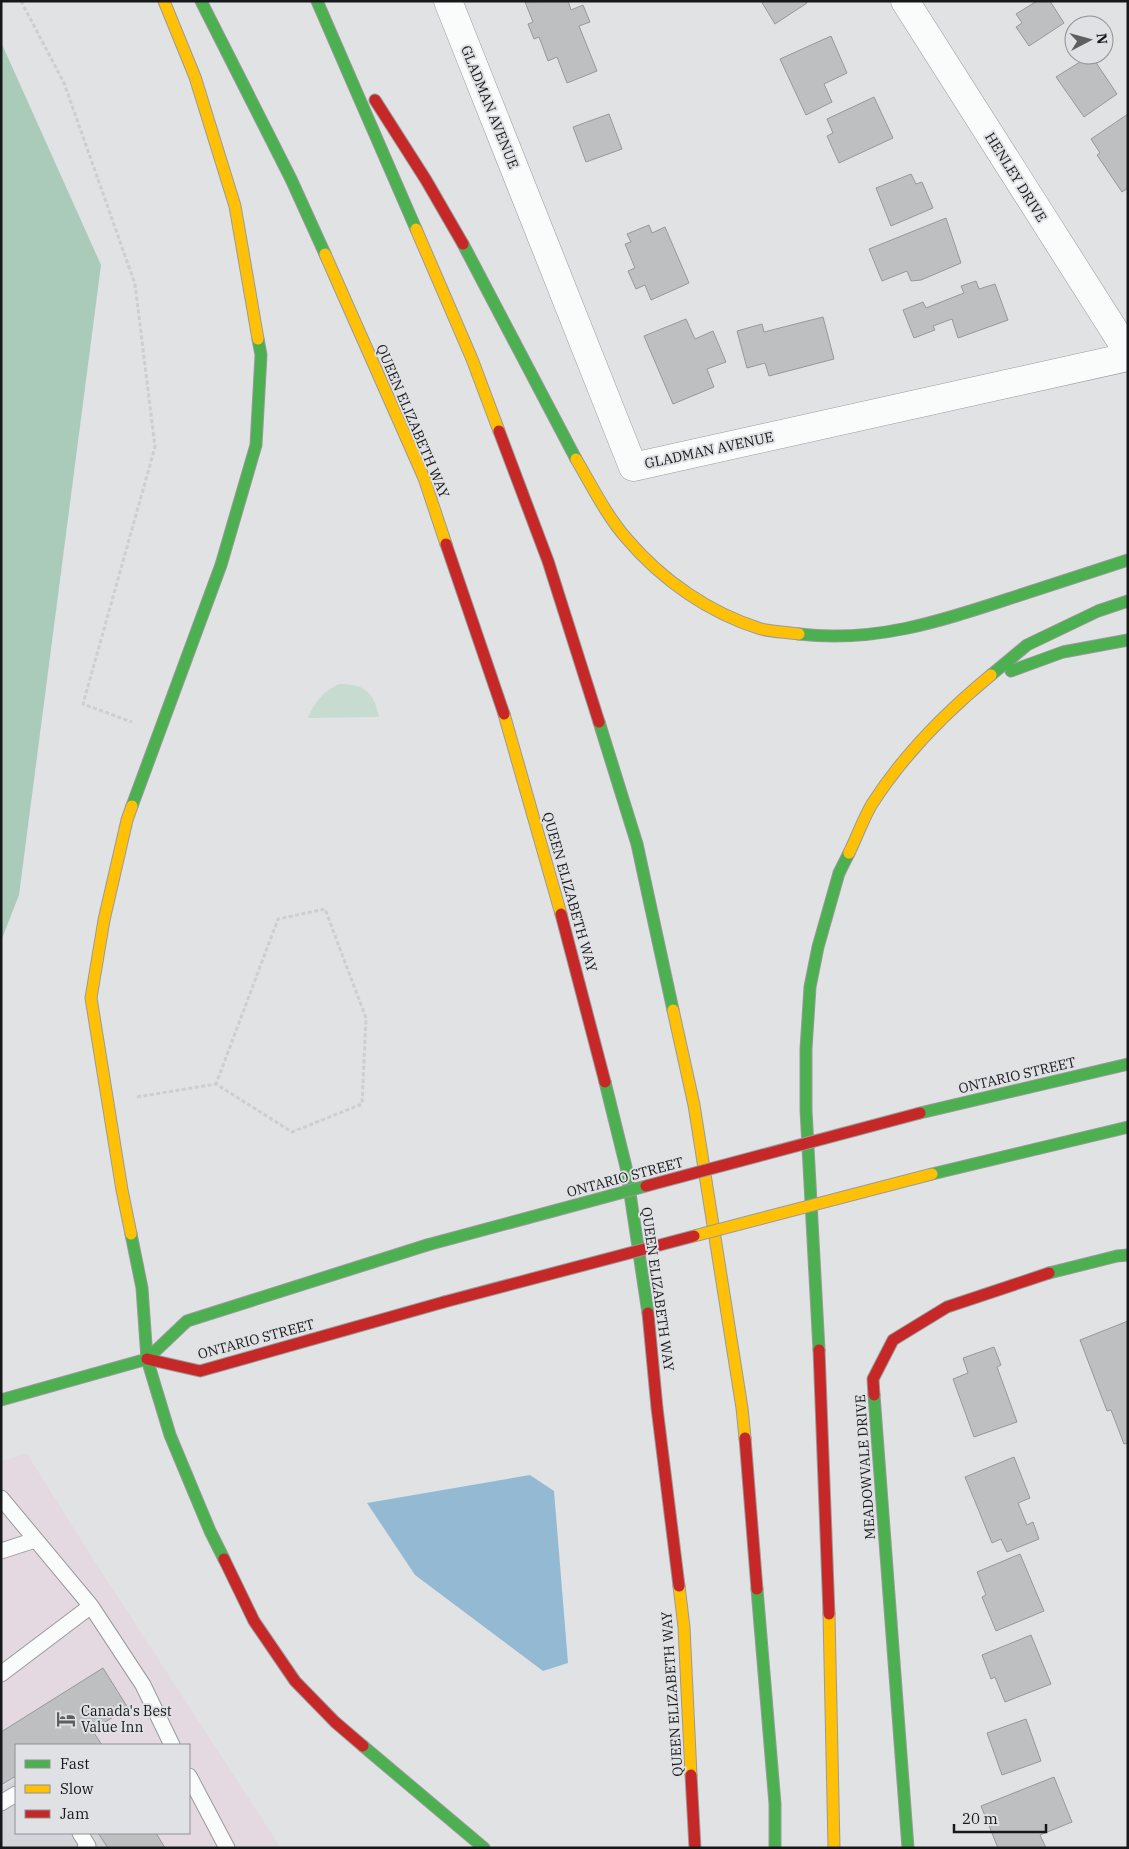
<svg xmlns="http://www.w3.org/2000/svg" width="1129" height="1849" viewBox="0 0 1129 1849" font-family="'IBM Plex Serif',serif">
	<rect width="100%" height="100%" fill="#e1e2e4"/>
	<path fill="#e4d8e1" d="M27 1454 97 1565 281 1848H108L99 1833H189V1745H16V1779L1 1788V1461Z"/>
	<path fill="#d3d5db" d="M16 1779V1833H99L108 1848H1V1788Z"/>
	<path fill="#c7dbd0" d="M339 684C364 684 374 692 379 717L308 718C314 702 324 691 339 684Z"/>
	<path fill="#aacbba" d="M1 42 101 265 19 895 1 941Z"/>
	<path fill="#94bad3" d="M530 1475 554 1491 568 1663 543 1671 415 1575 367 1503Z"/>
	<path fill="#bebfc1" stroke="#98989a" d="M568 1 571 10 583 5 590 22 579 26 597 71 567 83 557 57 548 61 539 37 534 39 528 24 533 22 525 2Z
		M761 1H806L807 3 775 24Z
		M1037 1H1050L1064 23 1029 46 1016 27 1022 23 1016 14Z
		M831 36 847 73 824 84 832 102 806 115 780 59Z
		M1091 55 1117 94 1084 117 1056 77Z
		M874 97 893 138 839 163 827 136 833 133 827 119Z
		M609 114 622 149 586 162 573 127Z
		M1128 114V188L1122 192 1097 155 1100 153 1091 139Z
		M911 174 916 184 922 182 933 208 891 226 876 188Z
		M946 218 961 263 921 280 911 281 907 271 882 281 869 249Z
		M649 225 652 233 665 227 689 283 651 300 645 285 636 289 628 271 635 268 625 244 631 242 627 234Z
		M976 281 979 289 995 284 1008 320 958 338 952 319 933 326 935 330 914 338 903 310 923 302 926 308 964 293 961 286Z
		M823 317 834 359 769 376 765 363 747 368 737 331 762 324 764 332Z
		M686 319 695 339 713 331 726 362 707 369 714 387 673 404 644 336Z
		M1128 1321V1443L1124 1444 1111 1410 1107 1411 1080 1340Z
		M994 1347 1001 1365 997 1367 1017 1422 974 1437 953 1379 968 1373 963 1358Z
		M1014 1457 1030 1498 1018 1503 1027 1525 1033 1522 1039 1539 1007 1552 1001 1539 992 1543 965 1477Z
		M1020 1554 1044 1611 996 1631 982 1597 986 1595 977 1572Z
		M1031 1635 1051 1684 1005 1702 995 1677 991 1679 982 1655Z
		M103 1668 128 1708 92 1730 102 1745H16V1776L1 1785V1732Z
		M1026 1719 1041 1761 1002 1775 987 1733Z
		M1054 1777 1072 1822 1040 1835 1046 1848H998L981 1806Z
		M98 1833H156L165 1848H108Z"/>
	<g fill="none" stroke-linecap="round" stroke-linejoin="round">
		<g stroke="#999a9b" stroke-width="17">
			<path id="lane" d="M1 1498 91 1606 143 1685 172 1745
				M1 1551 35 1540
				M1 1674 91 1606
				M189 1776 227 1848
				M1 1803 16 1794
				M80 1833 88 1846 85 1848"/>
		</g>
		<g stroke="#999a9b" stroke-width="29">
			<path id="street" d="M448 1 633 467 1128 357
				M905 1 1128 352"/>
		</g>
		<g stroke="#999a9b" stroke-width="13">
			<path id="fast" d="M201 1 291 179 325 254
				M317 1 416 229
				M463 244 576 459
				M799 634C874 643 938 622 1008 599 1048 586 1088 573 1128 560
				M1011 671 1063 652 1128 640
				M991 675 1027 645 1098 611 1128 601
				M599 722 637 844 673 1010
				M132 806 221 565 256 445 261 355 258 339
				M605 1082 626 1167 648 1313
				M920 1113 1128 1064
				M932 1174 1128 1127
				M131 1234 142 1288 147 1359 170 1435 210 1531 224 1559
				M1049 1273 1117 1256 1128 1255
				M819 1350 806 1110V1049L810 987 818 947 839 873 849 853
				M874 1395 908 1848
				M1 1400 147 1359 187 1321 427 1245
				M757 1589 775 1804V1848
				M363 1746 484 1848"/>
		</g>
		<g stroke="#999a9b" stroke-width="13">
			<path id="slow" d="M164 1 195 77 235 206 258 339
				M416 229 472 359 499 431
				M325 254 424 478 446 544
				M576 459C592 486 606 515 627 539 662 580 709 613 761 629 773 632 787 632 799 634
				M504 714 561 914
				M849 853C857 837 863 819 872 804 904 754 946 712 991 675
				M673 1010 694 1105 742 1408 745 1438
				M131 1234 122 1190 91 998 104 920 127 820 132 806
				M679 1586 684 1627 691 1775
				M829 1614 834 1848"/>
		</g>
		<g stroke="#999a9b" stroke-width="13">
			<path id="jam" d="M375 100 426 180 463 244
				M499 431 548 561 599 722
				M446 544 504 714
				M561 914 605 1082
				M648 1313 657 1408 679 1586
				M819 1350 829 1614
				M147 1359 200 1371 444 1302
				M874 1395 873 1379 893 1340 947 1307 1049 1273
				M745 1438 757 1589
				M224 1559 254 1621 295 1681 335 1722 363 1746
				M691 1775 695 1848"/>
		</g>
		<path stroke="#cdcecf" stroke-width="3" stroke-dasharray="4 2.5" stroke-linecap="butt" d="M21 1 64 83 135 284 155 447 83 704 132 722
			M137 1097 216 1084 292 1132 362 1104 366 1018 325 909 278 919 216 1084"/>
		<use href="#lane" stroke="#fafbfb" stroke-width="15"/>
		<use href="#street" stroke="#fafbfb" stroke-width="28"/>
		<use href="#fast" stroke="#4caf50" stroke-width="11"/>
		<use href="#slow" stroke="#ffc107" stroke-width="11"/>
		<use href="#jam" stroke="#c62828" stroke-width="11"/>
		<g stroke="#999a9b" stroke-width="13" stroke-linecap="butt">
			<path id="fast-bridge" d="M427 1245 646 1186"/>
		</g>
		<g stroke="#999a9b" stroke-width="13" stroke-linecap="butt">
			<path id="slow-bridge" d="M694 1236 932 1174"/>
		</g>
		<g stroke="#999a9b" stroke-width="13" stroke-linecap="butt">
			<path id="jam-bridge" d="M646 1186 920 1113
				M444 1302 694 1236"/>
		</g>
		<use href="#fast-bridge" stroke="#4caf50" stroke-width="11"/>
		<use href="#slow-bridge" stroke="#ffc107" stroke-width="11"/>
		<use href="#jam-bridge" stroke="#c62828" stroke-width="11"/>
	</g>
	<defs>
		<g id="hotel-bare" transform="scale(1.5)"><path d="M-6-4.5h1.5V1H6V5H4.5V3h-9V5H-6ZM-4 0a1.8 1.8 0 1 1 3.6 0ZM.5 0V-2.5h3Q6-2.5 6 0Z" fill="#5e5f60" stroke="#e0e1e5" stroke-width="2.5" paint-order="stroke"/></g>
	</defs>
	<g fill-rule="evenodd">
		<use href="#hotel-bare" x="66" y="1719"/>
	</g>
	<g text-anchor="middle" stroke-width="4" stroke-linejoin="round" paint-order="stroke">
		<g font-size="14" fill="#171819" stroke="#e0e1e5">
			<text transform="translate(490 107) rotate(68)" y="5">GLADMAN AVENUE</text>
			<text transform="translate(1016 177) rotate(58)" y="5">HENLEY DRIVE</text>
			<text transform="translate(413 421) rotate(67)" y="5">QUEEN ELIZABETH WAY</text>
			<text transform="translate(709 450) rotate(-12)" y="5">GLADMAN AVENUE</text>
			<text transform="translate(570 892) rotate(74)" y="5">QUEEN ELIZABETH WAY</text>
			<text transform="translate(1017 1075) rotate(-13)" y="5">ONTARIO STREET</text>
			<text transform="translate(625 1177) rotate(-15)" y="5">ONTARIO STREET</text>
			<text transform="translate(658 1289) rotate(82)" y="5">QUEEN ELIZABETH WAY</text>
			<text transform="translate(256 1339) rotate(-15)" y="5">ONTARIO STREET</text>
			<text transform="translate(865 1467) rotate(-94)" y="5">MEADOWVALE DRIVE</text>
			<text transform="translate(672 1694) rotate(-94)" y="5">QUEEN ELIZABETH WAY</text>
		</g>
		<g font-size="14" fill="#171819" stroke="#e0e1e5" text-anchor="start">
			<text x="81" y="1716">Canada's Best<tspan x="81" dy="16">Value Inn</tspan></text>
		</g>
	</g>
	<rect width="1129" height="1849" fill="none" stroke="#171819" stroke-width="5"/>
	<rect x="15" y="1744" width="175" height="90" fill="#e0e1e5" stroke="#909193"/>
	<rect x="25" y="1760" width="25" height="8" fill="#4caf50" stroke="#909193"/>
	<text x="60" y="1769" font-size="15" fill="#171819">Fast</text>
	<rect x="25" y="1785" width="25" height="8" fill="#ffc107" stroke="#909193"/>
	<text x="60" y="1794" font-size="15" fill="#171819">Slow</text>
	<rect x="25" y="1810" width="25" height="8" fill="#c62828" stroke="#909193"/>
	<text x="60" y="1819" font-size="15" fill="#171819">Jam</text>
	<g transform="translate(1089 40) rotate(84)"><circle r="24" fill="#e0e1e5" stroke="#909193"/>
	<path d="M0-4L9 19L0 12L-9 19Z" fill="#5e5f60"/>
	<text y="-8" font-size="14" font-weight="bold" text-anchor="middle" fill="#171819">N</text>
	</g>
	<path d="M954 1824v8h92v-8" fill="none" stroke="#171819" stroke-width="2.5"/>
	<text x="962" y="1824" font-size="15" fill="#171819" stroke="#e0e1e5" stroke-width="4" paint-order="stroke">20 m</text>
</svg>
